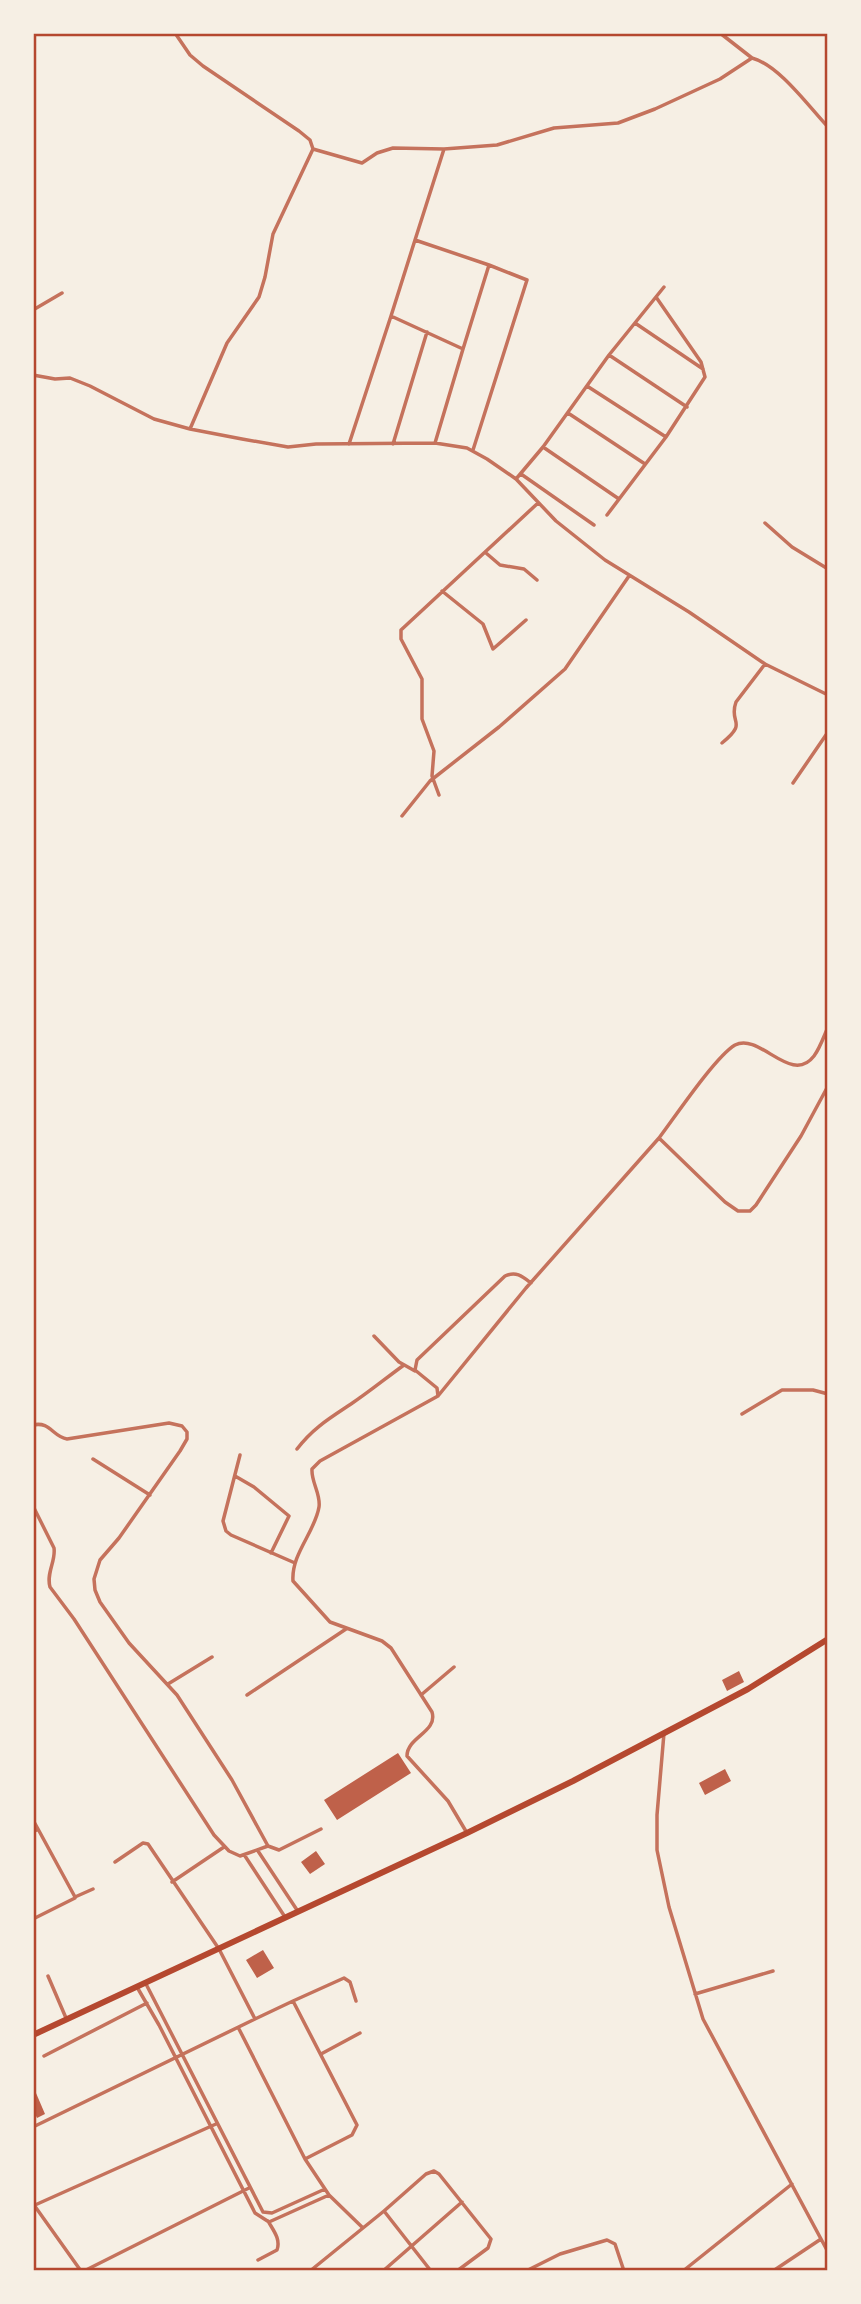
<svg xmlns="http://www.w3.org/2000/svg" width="861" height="2304" viewBox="0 0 861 2304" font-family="'Fira Sans',sans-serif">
	<rect width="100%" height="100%" fill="#f6efe4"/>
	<path fill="#bf614a" d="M739 1671 744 1682 727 1691 722 1680Z
		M398 1753 411 1773 337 1820 324 1800Z
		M725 1769 731 1781 705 1795 699 1783Z
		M316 1851 325 1864 310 1874 301 1862Z
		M263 1950 274 1968 257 1978 246 1960Z
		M33 2086 45 2114 37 2118 33 2110Z"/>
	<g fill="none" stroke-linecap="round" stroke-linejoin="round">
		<path stroke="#c5725c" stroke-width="3.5" d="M175 33 190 55 203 66 299 131 310 140 313 149
			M720 33 752 58
			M415 240 444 149
			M33 310 62 293
			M391 316 415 240 489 265 463 349
			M635 323 703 369
			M609 355 687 407
			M33 375 55 379 70 378 90 386 154 419 190 429 242 439 288 447 316 444 435 443 467 448 487 459 516 479 556 521 605 560 689 612 765 664 828 695
			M587 386 666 437
			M568 413 645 464
			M190 429 227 343 259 297 265 277 273 234 313 149 362 163 377 153 393 148 444 149 497 145 554 128 618 123 655 109 720 79 752 58C779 65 809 107 828 127
			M349 444 391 316 463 349 435 443
			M393 444 427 332
			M543 447 619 499
			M473 450 527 280 489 265
			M521 474 594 525
			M516 479 543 447 609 355 664 287
			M607 515 666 437 705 377 701 362 656 297
			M765 523 792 547 828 569
			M486 553 500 565 524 569 537 580
			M442 591 483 624 493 649 526 620
			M722 743C749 721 728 724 736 702L765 664
			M793 783 828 732
			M439 795 432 776 434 751 422 719V679L401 639V630L538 503
			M402 816 430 781 499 727 565 669 629 576
			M659 1138C675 1117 715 1057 735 1045 760 1032 791 1086 814 1056 820 1048 824 1036 828 1027
			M374 1336 399 1362 415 1371
			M438 1396 437 1388 415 1370 417 1360 505 1276C516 1271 522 1276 531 1283
			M742 1414 782 1390H813L828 1394
			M33 1425C50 1421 53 1437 67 1439L169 1423 182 1426 187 1432V1439L180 1451 119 1538 100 1560 94 1579 95 1590 100 1602 129 1643 177 1695 232 1780 268 1846 279 1850 321 1829
			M297 1449C313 1428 330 1418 351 1404 369 1392 386 1378 404 1365
			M240 1455 223 1521 226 1531 231 1535 295 1563
			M93 1459 150 1495
			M235 1476 254 1487 289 1516 271 1553
			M33 1506 54 1548C56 1561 46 1573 50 1587L74 1619 214 1835 229 1851 240 1856 268 1846
			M168 1684 212 1657
			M247 1695 346 1629
			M421 1695 454 1667
			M664 1733 657 1815V1850L669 1907 703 2019 828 2252
			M33 1820 38 1829 33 1832
			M38 1829 75 1897 93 1889
			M467 1833 448 1801 407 1756C407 1737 438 1732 432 1712L391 1648 382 1641 330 1622 293 1581C291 1554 315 1532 319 1507 321 1494 311 1482 312 1469L320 1461 438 1396 526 1288 659 1138 725 1202 738 1211H750L756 1205 801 1136 828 1086
			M258 1851 297 1910
			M245 1856 285 1917
			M172 1882 224 1847
			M33 1919 75 1898
			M48 1976 66 2018
			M146 1984 263 2212 272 2213 325 2189
			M137 1987 159 2025 255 2213 269 2222 329 2195
			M695 1994 773 1971
			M293 2001 344 1978 350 1982 356 2001
			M255 2019 293 2001 357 2125 352 2135 305 2159
			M239 2029 305 2159 329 2195 363 2228 384 2211 431 2271
			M321 2054 360 2033
			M44 2056 147 2003
			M33 2127 255 2019 219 1949 148 1844 143 1843 115 1862
			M34 2205 81 2271
			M35 2205 216 2124
			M384 2211 426 2174 434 2171 439 2174 491 2239 488 2248 457 2271
			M258 2260 277 2250C281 2239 273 2230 268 2221
			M84 2271 249 2188
			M310 2271 363 2228
			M383 2271 462 2202
			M526 2271 560 2254 607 2240 615 2244 624 2271
			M683 2271 792 2184
			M773 2271 821 2239"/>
		<path stroke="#b5482f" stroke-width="6" d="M33 2035 467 1833 573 1781 748 1689 828 1639"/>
	</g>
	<rect width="861" height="2304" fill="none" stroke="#f6efe4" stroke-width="70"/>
	<rect x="35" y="35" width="791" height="2234" fill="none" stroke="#b5482f" stroke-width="2.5"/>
</svg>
